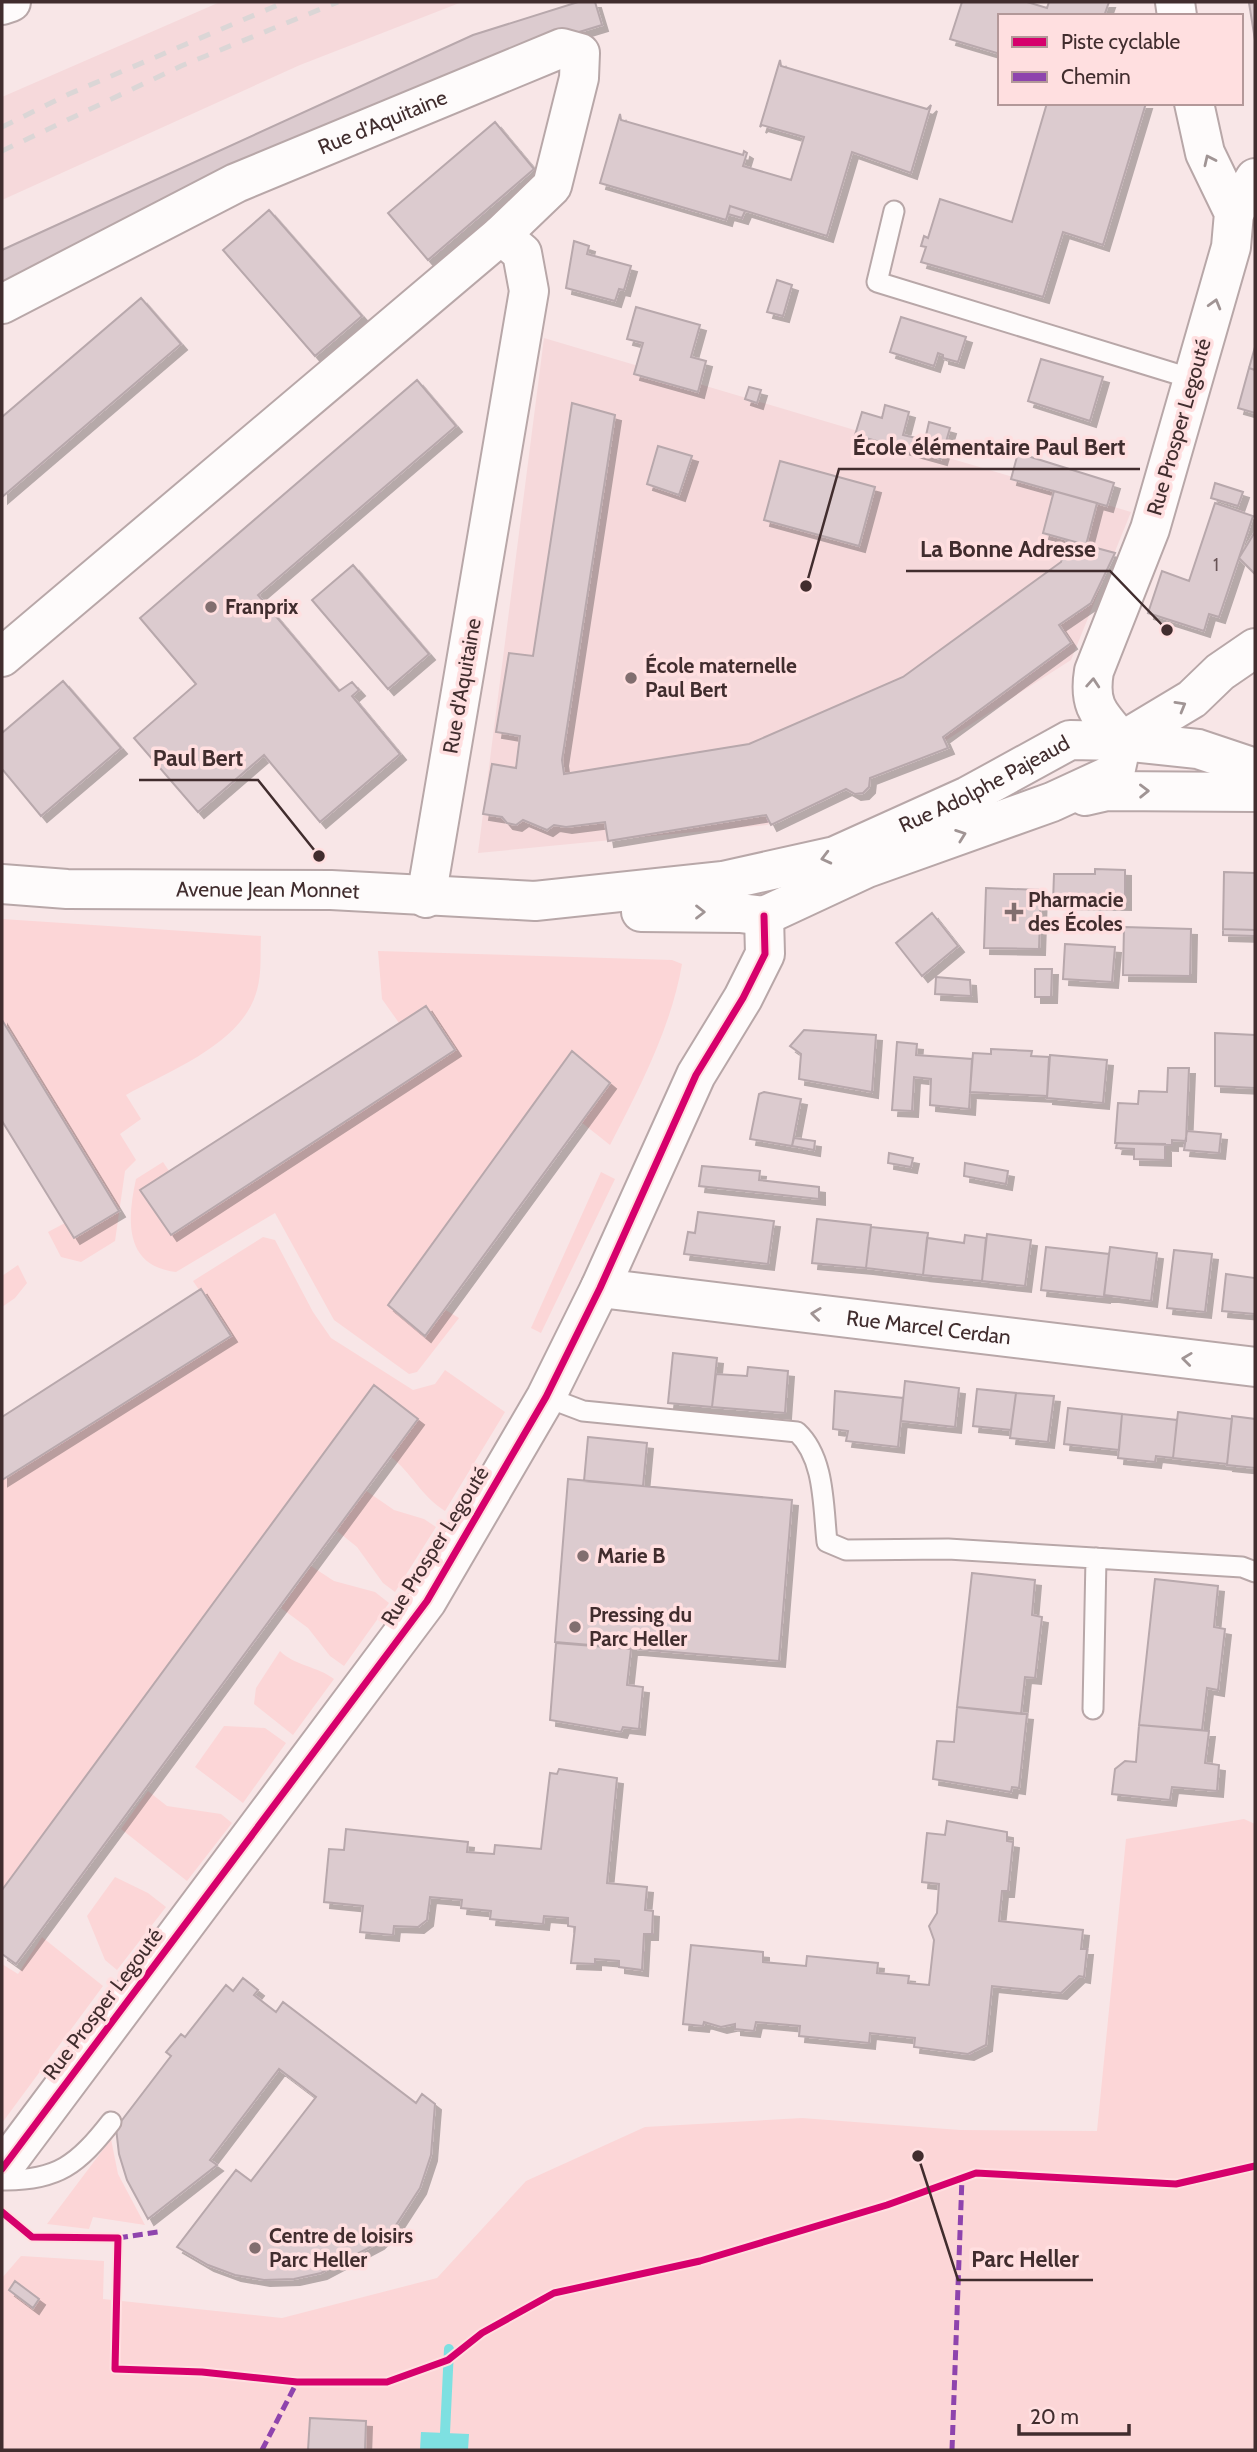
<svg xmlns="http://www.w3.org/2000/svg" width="1257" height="2452" viewBox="0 0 1257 2452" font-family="Cabin,sans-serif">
	<defs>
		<filter id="shadow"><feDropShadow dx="6" dy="6" stdDeviation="0" flood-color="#0004"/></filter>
	</defs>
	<rect width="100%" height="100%" fill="#f8e6e7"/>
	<path fill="#f6d9db" d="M220 2H462L300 65 2 200V97Z
		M544 338 1131 512 1071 660 920 757 767 825 478 853Z"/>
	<path fill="#fcd6d7" d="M2 919 261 936C260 953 262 973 257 990 243 1044 170 1070 126 1095L141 1119 120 1134 136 1160 125 1171 115 1241 81 1262 61 1257 48 1232 65 1223 75 1238 119 1211 2 1020Z
		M378 951 672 960 682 964C671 1028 640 1087 610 1145L581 1122 610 1083 572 1051 388 1305 424 1335 444 1309 459 1318 417 1372 409 1374 334 1320 275 1213 176 1272C124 1266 127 1220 136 1179L163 1162 169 1171 140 1190 426 1006 399 1023 382 999Z
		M601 1172 615 1179 541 1333 531 1328Z
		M263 1237 275 1240 313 1312 331 1338 413 1390 435 1384 445 1370 505 1412 445 1511C421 1496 412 1473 390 1456L418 1418 373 1386 2 1890V1480L230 1336 193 1281Z
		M18 1265 27 1283 15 1298 2 1307V1276Z
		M365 1490 394 1510 424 1519 436 1527 395 1592 383 1583 357 1547 336 1530Z
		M311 1566 334 1581 375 1592 389 1603 344 1666 330 1656 308 1628 281 1608Z
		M280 1651C295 1666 317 1666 334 1679L293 1735 254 1704 256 1688Z
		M224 1726 265 1728 286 1743 243 1803 195 1767Z
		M148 1791 167 1806 221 1814 232 1823 187 1881 121 1829Z
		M1244 1819 1255 1824V2450H2V2278L21 2256 104 2261 103 2299 282 2318 437 2278 526 2181 645 2127 802 2118 960 2130 1097 2131 1126 1839Z
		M115 1877 148 1893 166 1907 117 1970 105 1960 87 1916Z
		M42 1937 103 1986 2 2123V1964L18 1974Z
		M111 2139 118 2174 145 2225 93 2217 89 2229 47 2224Z"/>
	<path fill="#7ee0e1" d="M421 2432 469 2434 468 2450H420Z"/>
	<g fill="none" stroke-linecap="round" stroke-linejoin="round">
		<path stroke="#7ee0e1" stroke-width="10" d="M445 2433 449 2349"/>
	</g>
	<path fill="#dccbcf" stroke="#b8a8ac" stroke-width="2" filter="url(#shadow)" d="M578 2H595L602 25 484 61 2 282V250L473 35Z
		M962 2H1027L1047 8 1049 2H1109L1104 16H1000V54L950 39Z
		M1255 2V40L1249 3Z
		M780 60 781 66 927 109 931 105 911 173 852 152 827 236 730 206 726 220 600 183 620 114 621 120 743 155 744 151 747 153 743 166 791 180 804 137 762 125 760 127Z
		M1047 103H1146L1103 245 1063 232 1043 297 921 262 926 247 921 246 924 236 928 238 940 199 1012 222Z
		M495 122 534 169 428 260 388 213Z
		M730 206 745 211 742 218 728 214Z
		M269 210 362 316 315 356 223 250Z
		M574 241 589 246 587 254 631 266 624 290 619 289 615 301 566 288Z
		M777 280 792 285 783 316 767 312Z
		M141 298 181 344 2 497V417Z
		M636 307 700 325 691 357 706 361 698 392 634 374 643 343 627 339Z
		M901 317 966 337 958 362 943 358V355L938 353 934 366 890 352Z
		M1255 347V370L1249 368Z
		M1041 359 1103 377 1090 421 1028 401Z
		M1249 368 1255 370V413L1238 408Z
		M417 380 456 426 258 595 339 691 352 682 359 690 352 696 400 754 320 822 264 755 198 812 134 738 196 684 140 618Z
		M749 387 761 390 757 403 745 399Z
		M572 403 615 415 562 760 564 774 749 744 903 677 1061 562 1067 540 1115 553 1091 603 1059 625 1071 643 943 737 948 748 870 778 869 787 863 793 855 794 846 789 771 825 766 815 608 841 605 822 566 827 554 825 547 830 523 820 516 825 507 823 502 817 483 814 492 764 516 768 520 736 496 732 509 653 533 656Z
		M885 405 909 412 903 435 925 440 929 422 950 428 941 459 855 435 862 412 882 418Z
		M658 446 692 456 679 495 647 484Z
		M1018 453 1114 483 1107 506 1011 479Z
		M780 461 875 487 859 546 764 520Z
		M1215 483 1243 492 1238 506 1211 498Z
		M1054 491 1097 503 1086 545 1043 533Z
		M1215 503 1253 516 1219 617 1209 614 1204 631 1148 613 1162 571 1189 581Z
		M1255 532V574L1239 558Z
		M353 565 429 654 388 689 312 600Z
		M63 681 121 748 41 816 2 769V733Z
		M1095 869 1125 870V904L1053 903 1054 874H1095Z
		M1224 872 1255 873V930L1223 929Z
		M986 888 1041 890 1039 949 984 948Z
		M932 913 958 946 922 976 896 943Z
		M1124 927 1191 929 1190 976 1123 975Z
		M1223 929 1255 930V936L1223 935Z
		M1065 944 1115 947 1112 982 1063 979Z
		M1035 969H1052L1051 997H1035Z
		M936 977 970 980 971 996 935 994Z
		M426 1006 455 1050 171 1235 140 1190Z
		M2 1020 119 1211 74 1238 2 1121Z
		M804 1030 876 1035 872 1092 799 1079 801 1054 790 1046Z
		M1215 1033 1255 1035V1088L1215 1086Z
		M897 1042 917 1044 916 1055 972 1059 969 1109 930 1105 931 1079 914 1077 912 1111 892 1110Z
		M991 1049 1032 1051 1031 1056 1049 1057 1047 1096 970 1092 973 1053 991 1054Z
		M572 1051 610 1083 425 1336 388 1305Z
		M1050 1055 1107 1060 1103 1103 1047 1098Z
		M1168 1068H1189L1186 1141 1172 1140V1145L1115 1143 1118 1103 1138 1104 1139 1091 1167 1092Z
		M764 1092 801 1099 792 1146 750 1139 759 1094Z
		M1187 1131 1221 1134 1219 1153 1184 1150Z
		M794 1138 815 1141 814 1150 792 1146Z
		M1117 1143 1165 1144V1160L1134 1159V1149L1116 1148Z
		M889 1153 913 1158 911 1167 888 1163Z
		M965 1163 1008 1171 1006 1184 964 1176Z
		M702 1166 760 1171 759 1180 819 1187V1199L699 1186Z
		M698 1212 774 1221 768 1264 684 1254 688 1232 695 1233Z
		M817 1219 871 1225 866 1268 812 1263Z
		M871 1227 928 1233 923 1275 866 1268Z
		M987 1234 1031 1240 1025 1286 982 1281Z
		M965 1235 986 1238 982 1281 923 1275 927 1238 964 1243Z
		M1046 1247 1109 1254 1104 1297 1041 1290Z
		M1110 1247 1157 1253 1151 1301 1104 1295Z
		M1174 1250 1212 1254 1205 1312 1167 1308Z
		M1226 1274 1255 1278V1314L1222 1311Z
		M201 1289 231 1336 2 1480V1417Z
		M673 1353 717 1358 712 1407 668 1403Z
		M748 1367 788 1371 785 1413 712 1407 716 1374 747 1376Z
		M905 1381 959 1388 955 1427 901 1421Z
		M374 1385 418 1419 16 1964 2 1954V1890Z
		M977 1389 1016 1393 1011 1430 973 1426Z
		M835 1391 903 1398 898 1447 846 1441 848 1431 833 1429Z
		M1016 1393 1054 1396 1048 1442 1010 1438Z
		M1068 1408 1122 1414 1119 1450 1064 1444Z
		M1178 1412 1232 1419 1227 1464 1173 1458Z
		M1122 1414 1177 1420 1173 1458 1156 1456 1155 1462 1118 1458Z
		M1232 1416 1255 1419V1468L1227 1465Z
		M588 1437 647 1443 643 1486 584 1481Z
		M568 1479 792 1500 779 1661 555 1642Z
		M972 1573 1035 1580 1032 1615 1042 1617 1035 1678 1025 1677 1021 1714 957 1707Z
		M1155 1579 1218 1586 1214 1627 1225 1629 1218 1690 1207 1688 1202 1730 1139 1725Z
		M556 1643 631 1649 627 1685 643 1687 639 1729 623 1727 621 1732 550 1720Z
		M957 1707 1027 1714 1019 1788 1012 1787 1011 1792 933 1779 937 1741 954 1742Z
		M1139 1725 1209 1731 1205 1763 1219 1765 1217 1791 1172 1787 1170 1800 1112 1794 1115 1769 1125 1761 1136 1762Z
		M559 1769 617 1778 607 1883 647 1887 645 1910 653 1911 652 1934H644L642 1970 619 1967V1961L595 1959V1964L571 1963 575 1927 568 1926V1918L544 1916 543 1924 490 1919 491 1911 461 1908 462 1900 430 1897 427 1920 418 1927 394 1926 393 1935 360 1932 363 1906 324 1902 329 1849 344 1850 346 1829 468 1842 467 1852 494 1854 495 1845 541 1849 550 1773 557 1774Z
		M947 1821 1007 1832V1841L1013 1842 1008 1891H1002L999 1921 1083 1930 1081 1949H1087L1084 1977 1079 1976 1061 1993 992 1986 986 2045 968 2054 914 2047 915 2038 870 2033 869 2043 799 2036 800 2026 756 2022 754 2031 735 2029V2024L721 2027 704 2022 703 2026 683 2024 691 1945 763 1952V1962L806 1966 807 1956 878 1963 877 1973 909 1976 908 1983 929 1985 934 1940 929 1926 937 1913 939 1884 922 1882 927 1833 945 1835Z
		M243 1978 258 1990 254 1995 276 2012 283 2002 416 2103 422 2094 435 2104 431 2155 420 2188 396 2225 378 2243 321 2273 294 2279 264 2280 235 2275 208 2265 177 2247 236 2170 251 2181 316 2097 279 2069 210 2160 217 2165 148 2219 127 2180 119 2154 116 2128 171 2056 166 2052 181 2034 185 2037 226 1985 233 1991Z
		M15 2281 39 2299 33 2308 9 2290Z
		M310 2418 366 2421 365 2450H308Z"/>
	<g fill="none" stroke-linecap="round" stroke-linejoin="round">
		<g stroke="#b8a7a8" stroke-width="23">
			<path id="lane" d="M894 211 877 282 1193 379
				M546 1397 583 1411 797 1432C825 1458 823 1506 827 1542L846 1550 948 1549 1242 1567 1255 1572
				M1093 1709 1096 1558
				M2 2180C58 2181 78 2164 111 2122"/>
		</g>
		<g stroke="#b8a7a8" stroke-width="42">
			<g id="street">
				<path d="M1175 2 1177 16"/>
				<path d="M2 5 11 2"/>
				<path d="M1194 103 1205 153 1234 213 1231 247 1150 529 1094 671C1088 707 1100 715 1122 741L1192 699 1220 672 1255 648"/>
				<path d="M1234 213 1255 178"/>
				<path id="s1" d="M2 304 236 183 562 48 580 53 579 78 552 186 501 235"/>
				<path d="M2 657 501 235 522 253 529 291 426 898"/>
				<path id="s2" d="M600 1288 1255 1367"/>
				<path d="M2 2169 427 1601 546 1397 600 1288 696 1075 743 998 765 954 764 916"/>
			</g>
		</g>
		<g stroke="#b8a7a8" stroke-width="42">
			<g id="secondary">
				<path d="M1085 796 1107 791 1255 792"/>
				<path id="s3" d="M2 884 67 889 331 890 535 901 723 881 835 856 968 796 1070 740 1122 741 1198 749 1255 768"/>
				<path d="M641 912 740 913 764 916"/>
				<path d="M764 916 867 868 1052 802 1115 773 1122 741"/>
			</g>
		</g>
		<use href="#lane" stroke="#fefbfb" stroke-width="19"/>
		<use href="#street" stroke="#fefbfb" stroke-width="38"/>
		<use href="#secondary" stroke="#fefbfb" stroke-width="38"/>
		<path stroke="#dbd6d6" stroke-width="5" stroke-dasharray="12 12" stroke-linecap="butt" d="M2 127 69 94 285 2
			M2 151 181 66 338 2"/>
		<path stroke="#8e44ad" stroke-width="5" stroke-dasharray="10 5" stroke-linecap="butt" d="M118 2238 158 2232
			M262 2450 297 2382
			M952 2450 962 2178"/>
		<g stroke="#ffdfe0" stroke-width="11">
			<path id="cycleway" d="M2 2169 427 1601 546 1397 600 1288 696 1075 743 998 765 954 764 916
				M2 2212 32 2237 118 2238 115 2369 202 2372 297 2382H387L448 2360 482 2333 554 2293 700 2261 887 2205 976 2173 1176 2184 1255 2166"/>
		</g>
		<use href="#cycleway" stroke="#d6006c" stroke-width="7"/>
	</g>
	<defs><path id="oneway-chevron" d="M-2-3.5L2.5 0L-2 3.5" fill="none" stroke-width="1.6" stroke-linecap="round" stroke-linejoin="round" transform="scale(1.75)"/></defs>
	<g stroke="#a09494">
		<use href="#oneway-chevron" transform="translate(1209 160) rotate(-115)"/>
		<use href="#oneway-chevron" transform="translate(1215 304) rotate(-74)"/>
		<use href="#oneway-chevron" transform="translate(1093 683) rotate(-86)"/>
		<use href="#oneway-chevron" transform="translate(1181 706) rotate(-30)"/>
		<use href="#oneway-chevron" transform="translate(1144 791) rotate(-1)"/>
		<use href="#oneway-chevron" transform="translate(961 835) rotate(-20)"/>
		<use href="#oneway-chevron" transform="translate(826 858) rotate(166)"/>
		<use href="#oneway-chevron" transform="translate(700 912)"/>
		<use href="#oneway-chevron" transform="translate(816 1314) rotate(-173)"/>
		<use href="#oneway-chevron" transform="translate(1187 1359) rotate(-173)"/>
	</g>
	<g fill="#816e6f" stroke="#ffdfe0" stroke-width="2.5">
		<circle cx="211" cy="607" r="7"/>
		<circle cx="631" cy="678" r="7"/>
		<path d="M1010.5 901.5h7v7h7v7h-7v7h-7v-7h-7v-7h7z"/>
		<circle cx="583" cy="1556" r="7"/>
		<circle cx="575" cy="1627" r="7"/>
		<circle cx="255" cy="2248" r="7"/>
	</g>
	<g text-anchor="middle" stroke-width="7" stroke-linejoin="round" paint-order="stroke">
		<g font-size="18" fill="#685456">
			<text x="1216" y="571">1</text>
		</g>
		<g font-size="21" fill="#412d2e" stroke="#ffdfe0">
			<text dy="7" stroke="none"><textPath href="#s1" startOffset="422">Rue d'Aquitaine</textPath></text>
			<text transform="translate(1179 427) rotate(-74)" y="7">Rue Prosper Legouté</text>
			<text transform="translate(462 686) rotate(-80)" y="7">Rue d'Aquitaine</text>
			<text dy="7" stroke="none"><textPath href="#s3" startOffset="1003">Rue Adolphe Pajeaud</textPath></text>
			<text dy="7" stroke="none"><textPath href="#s3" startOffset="266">Avenue Jean Monnet</textPath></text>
			<text dy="7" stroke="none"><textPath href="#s2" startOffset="331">Rue Marcel Cerdan</textPath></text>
			<text transform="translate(435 1546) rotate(-58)" y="7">Rue Prosper Legouté</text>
			<text transform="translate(103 2004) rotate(-53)" y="7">Rue Prosper Legouté</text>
		</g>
		<g font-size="21" font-weight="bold" fill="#412d2e" stroke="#ffdfe0" text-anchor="start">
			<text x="225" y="614">Franprix</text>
			<text x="645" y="673">École maternelle<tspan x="645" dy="24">Paul Bert</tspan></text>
			<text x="1028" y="907">Pharmacie<tspan x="1028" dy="24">des Écoles</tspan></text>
			<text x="597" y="1563">Marie B</text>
			<text x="589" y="1622">Pressing du<tspan x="589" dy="24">Parc Heller</tspan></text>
			<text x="269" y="2243">Centre de loisirs<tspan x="269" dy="24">Parc Heller</tspan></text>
		</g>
	</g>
	<path fill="none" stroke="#412d2e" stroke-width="2.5" d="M806 586L839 469H1140M1167 630L1110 571H906M319 856L258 780H139M918 2156L958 2280H1093"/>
	<g fill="#412d2e" stroke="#ffdfe0" stroke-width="2.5">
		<circle cx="806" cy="586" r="7"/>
		<circle cx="1167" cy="630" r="7"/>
		<circle cx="319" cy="856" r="7"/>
		<circle cx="918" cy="2156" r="7"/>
	</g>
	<g font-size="23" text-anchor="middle" font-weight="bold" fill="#412d2e" stroke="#ffdfe0" stroke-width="7" stroke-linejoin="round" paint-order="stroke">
		<text x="989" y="455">École élémentaire Paul Bert</text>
		<text x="1008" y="557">La Bonne Adresse</text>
		<text x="198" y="766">Paul Bert</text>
		<text x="1025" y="2267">Parc Heller</text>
	</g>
	<rect width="1257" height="2452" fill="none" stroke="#412d2e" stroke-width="7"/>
	<rect x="998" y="14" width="245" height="91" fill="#ffdfe0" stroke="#b39899" stroke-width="2"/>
	<rect x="1012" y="37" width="35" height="10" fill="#d6006c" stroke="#b39899" stroke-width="2"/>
	<text x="1061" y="49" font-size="21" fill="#412d2e">Piste cyclable</text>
	<rect x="1012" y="72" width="35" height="10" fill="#8e44ad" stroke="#b39899" stroke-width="2"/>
	<text x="1061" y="84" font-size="21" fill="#412d2e">Chemin</text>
	<path d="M1019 2424v10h110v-10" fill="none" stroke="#412d2e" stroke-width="3.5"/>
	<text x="1030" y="2424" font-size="21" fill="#412d2e" stroke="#ffdfe0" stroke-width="5" paint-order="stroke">20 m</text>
</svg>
